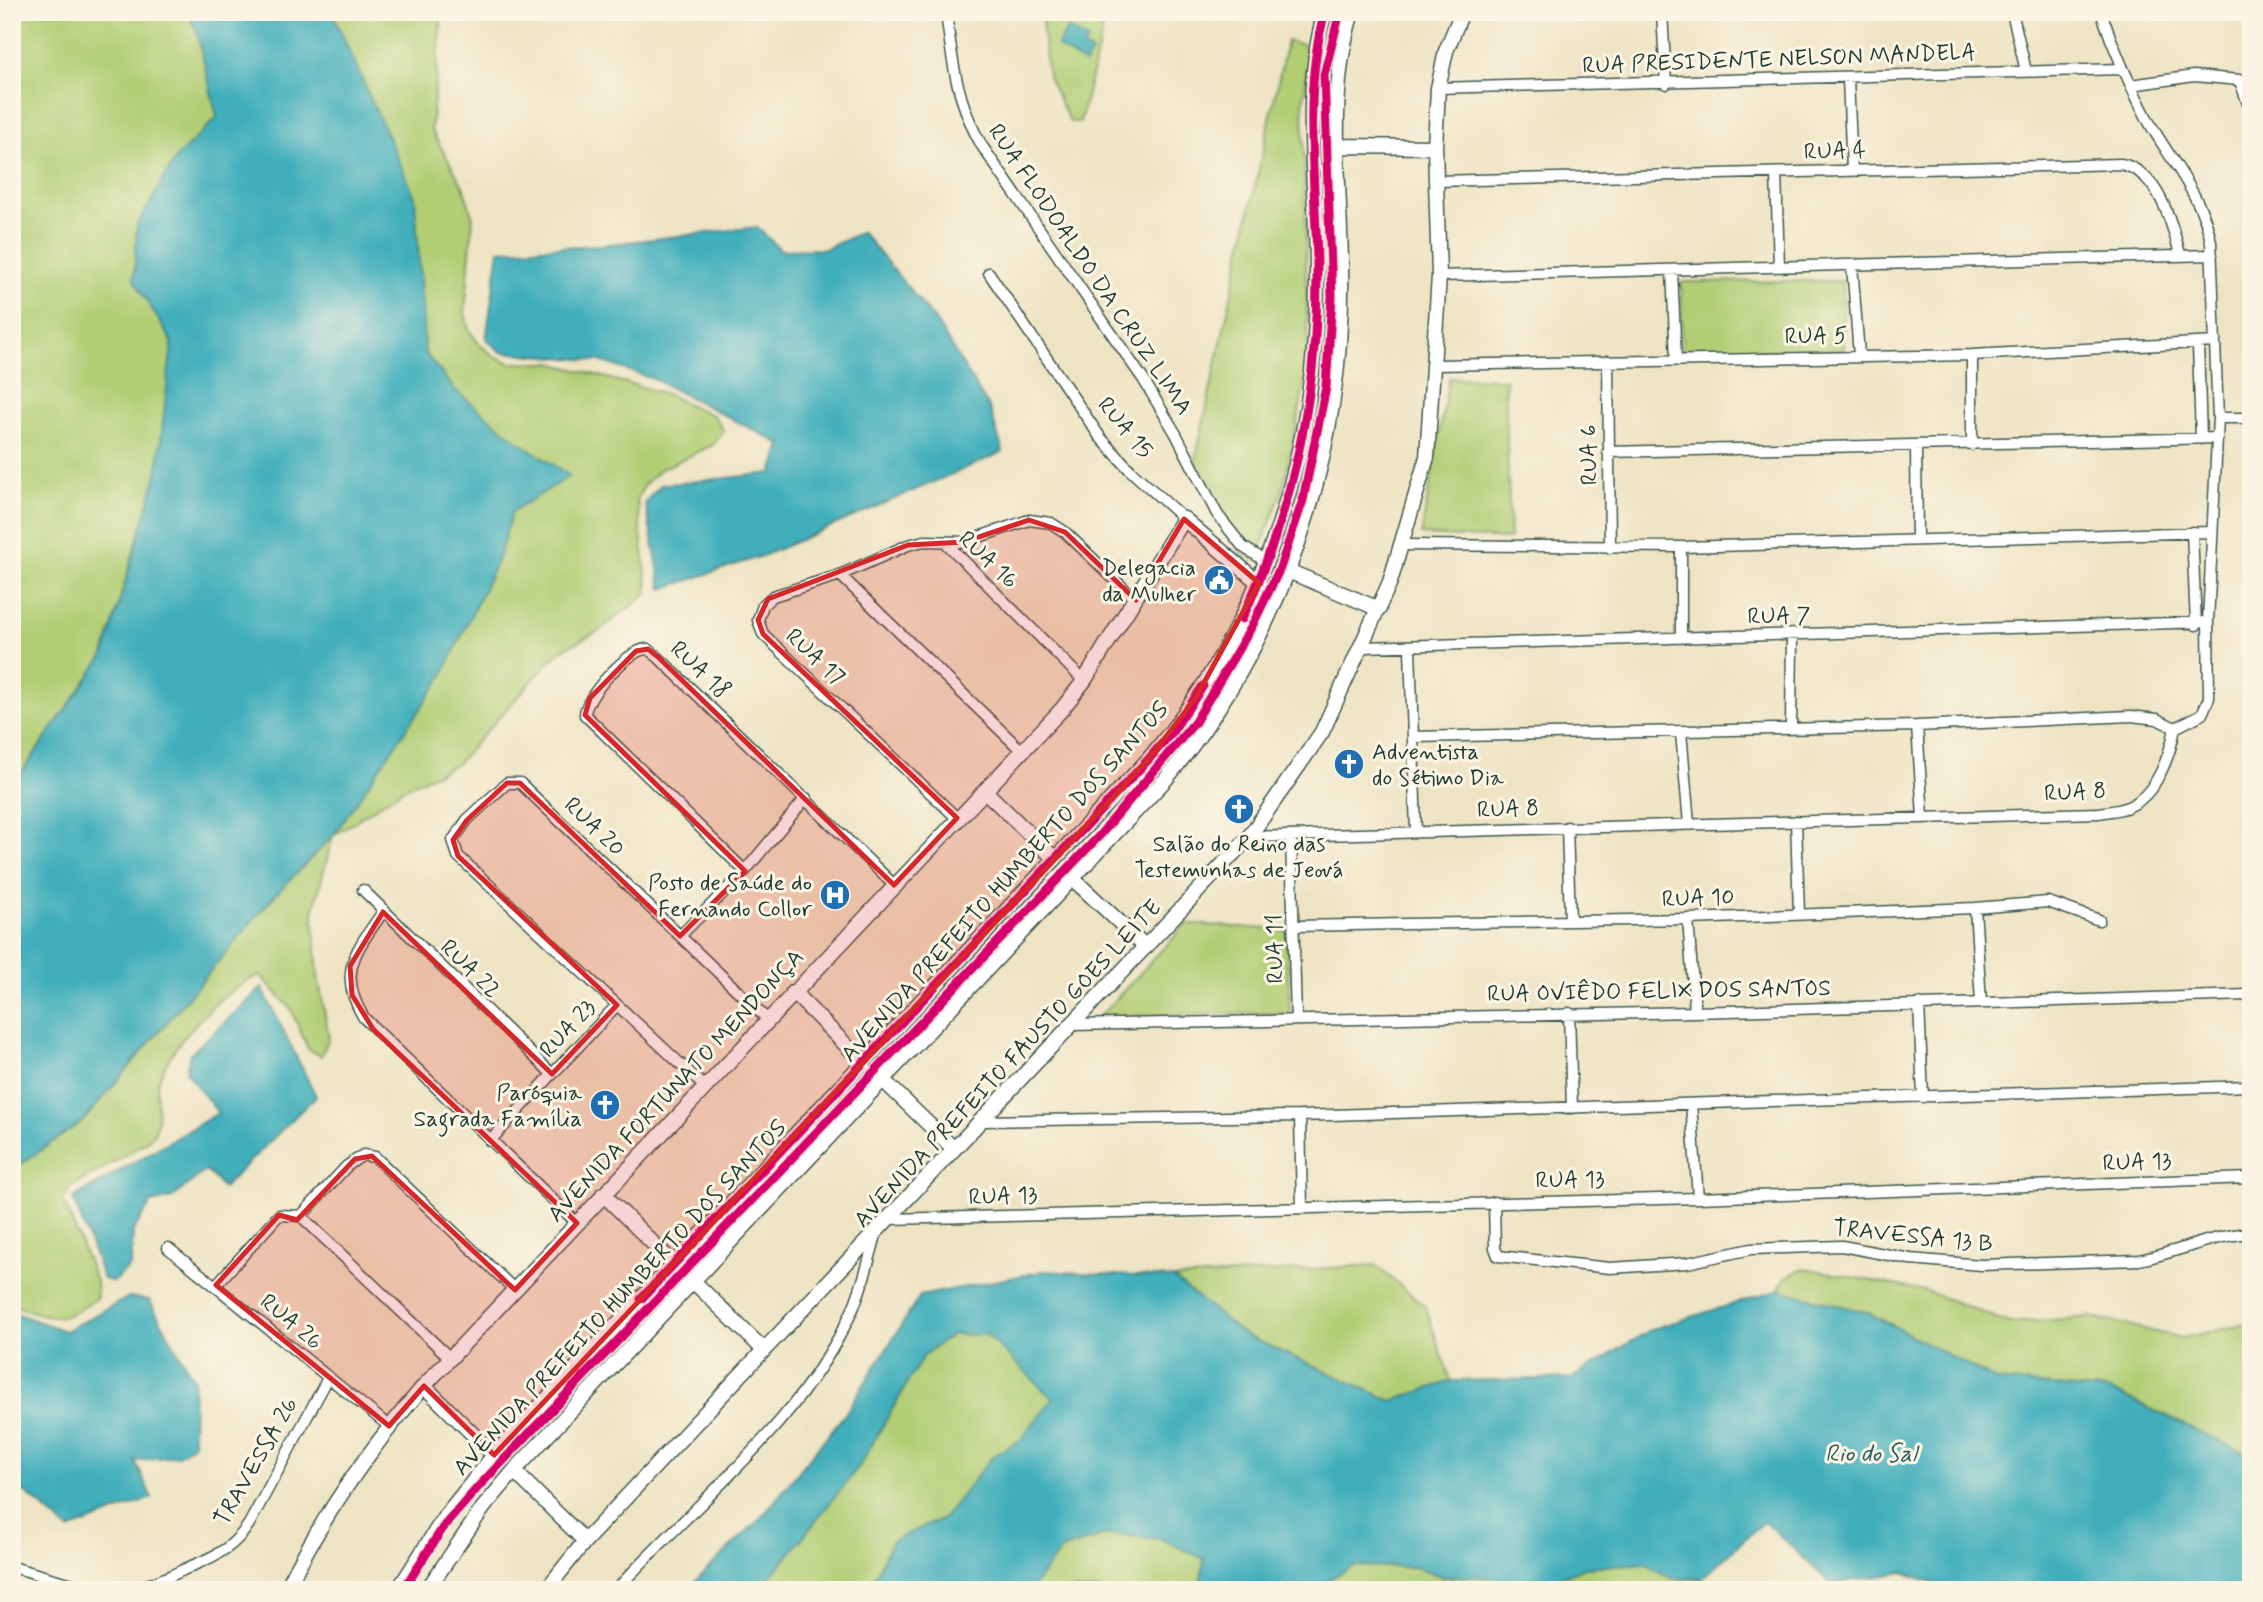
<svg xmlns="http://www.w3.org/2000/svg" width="2263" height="1602" viewBox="0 0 2263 1602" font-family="Mynerve,sans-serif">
	<rect width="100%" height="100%" fill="#fcf5e5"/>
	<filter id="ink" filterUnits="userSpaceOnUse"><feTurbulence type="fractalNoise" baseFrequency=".0143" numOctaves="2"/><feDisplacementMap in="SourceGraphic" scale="14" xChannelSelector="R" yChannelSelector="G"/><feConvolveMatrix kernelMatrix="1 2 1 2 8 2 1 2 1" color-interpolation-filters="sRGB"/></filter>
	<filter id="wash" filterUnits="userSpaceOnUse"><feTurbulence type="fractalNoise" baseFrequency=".00686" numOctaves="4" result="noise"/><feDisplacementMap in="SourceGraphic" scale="28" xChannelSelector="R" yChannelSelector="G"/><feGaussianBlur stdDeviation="1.57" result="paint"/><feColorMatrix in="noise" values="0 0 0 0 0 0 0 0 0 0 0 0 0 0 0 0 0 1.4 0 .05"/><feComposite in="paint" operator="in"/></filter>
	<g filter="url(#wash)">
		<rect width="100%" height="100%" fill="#eee4c4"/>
		<path fill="#b1ce74" stroke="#688654" stroke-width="2" d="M12 12H442L431 130 463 186 473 218 465 313 469 330 480 345 494 356 511 363H551L664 393 714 416 724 431 713 445 659 470 645 484 637 499 648 593 597 632 563 649 548 663 457 764 403 789 333 836 313 912 318 976 329 1038 321 1056 308 1049 291 1009 260 975C223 989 171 1043 158 1082 153 1099 163 1117 153 1135 147 1145 85 1178 71 1187L63 1200 96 1281 97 1298C59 1326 54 1318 12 1305V1170L83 1121 275 895 333 835 138 536 104 655 12 786Z
			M1041 12H1107L1080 122H1070L1048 77Z
			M1287 41 1310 46 1303 106 1308 368 1283 489 1259 552 1250 566 1214 509 1195 461Z
			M1843 281 1844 350 1682 351 1681 282Z
			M1449 378 1505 379 1510 539 1421 535Z
			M1186 924 1287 930 1290 1013 1100 1016Z
			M1375 1265 1425 1306 1451 1381 1392 1401 1244 1335 1173 1278Z
			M1804 1268 1926 1291 2009 1323 2092 1317 2182 1338 2251 1323V1456L2112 1391 1997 1381 1869 1313 1779 1290 1784 1278Z
			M953 1334 987 1335 1053 1399 1020 1440 992 1457 944 1518 892 1541 868 1590H757L785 1560 860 1465 923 1356Z
			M1108 1534 1162 1539 1205 1559 1199 1590H1030L1061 1550Z
			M1645 1563 1672 1579 1703 1578 1700 1590H1475L1445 1577 1432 1590H1310L1353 1566 1415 1567 1445 1577 1473 1576 1549 1583 1584 1567Z"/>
		<path fill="#3faebb" stroke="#2f7678" stroke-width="2" d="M187 12H332L415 197 425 353 455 390 518 441 570 476 512 512 499 557 442 677 333 836 275 895 83 1121 12 1170V786L104 655 157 474 172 342 134 280 137 225 176 158 217 117 196 29Z
			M1068 28 1088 40 1084 47 1092 52 1085 64 1057 46Z
			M757 227 781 250 825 249 862 232 935 320 990 409 1003 452 765 555 662 589 645 502 661 485 772 473 781 444 656 380 600 361 501 352 486 339 499 250 601 245Z
			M262 988 316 1096 223 1188 206 1170 172 1198 151 1203 133 1231 131 1265 114 1282 103 1279 73 1198 218 1113 186 1072 190 1054Z
			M1044 1271 1173 1278 1244 1335 1392 1401 1451 1381 1572 1378 1652 1329 1779 1290 1869 1313 1997 1381 2112 1391 2251 1456V1590H1953L1903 1572 1831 1584 1764 1521 1703 1578 1672 1579 1645 1563 1584 1567 1549 1583 1473 1576 1445 1577 1415 1567 1353 1566 1310 1590H1199L1204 1559 1162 1539 1108 1534 1061 1550 1030 1590H868L892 1541 944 1518 992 1457 1020 1440 1053 1399 987 1335 953 1334 923 1356 860 1465 785 1560 757 1590H686L762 1517 845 1414 920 1296Z
			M129 1297 149 1300 194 1380 193 1445 178 1455 135 1461 152 1498 69 1530 26 1493 12 1490V1312L65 1331Z"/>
	</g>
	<g filter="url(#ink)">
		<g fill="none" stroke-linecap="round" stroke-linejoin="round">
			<g stroke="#3e564a" stroke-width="13">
				<path id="minor" d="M946 12C952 61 957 103 982 146L1143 379 1176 434 1217 514 1243 547 1267 562
					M1662 12 1666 84
					M2012 12 2026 71
					M2101 12C2114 50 2130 86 2149 122 2171 161 2203 197 2211 242L2218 418 2208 622 2209 698 2202 714 2175 728
					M1848 79 1852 170
					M2240 81 2251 112
					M2131 85 2194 76 2251 81
					M1438 88 2122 69
					M1776 173 1779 266
					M1436 181 2121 164C2158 171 2172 223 2180 254
					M1852 265 1859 355
					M1672 270 1676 360
					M989 273 1100 437 1131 471 1184 519
					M1439 276 2212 255
					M2198 344 2201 439
					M1608 361 1610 548
					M1435 365 1972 355 2215 342
					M2218 418H2251
					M1972 445V355
					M1916 447 1917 540
					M1608 452 2218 438
					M2192 532 2196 625
					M947 544 1084 681
					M1403 545 1681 547 2212 532
					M840 575 1023 752
					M1681 638V547
					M1363 647 2208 622
					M1410 648 1416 832
					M1917 726 1923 817
					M1791 728 1792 637
					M1681 732 1689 824
					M1414 737 1917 726 2131 716 2157 719 2175 728
					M957 818 763 634 758 620 763 605 773 596 840 575 908 545 924 541 964 542 1029 520 1051 523 1065 532 1136 600
					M1796 821 1799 914
					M1567 827 1570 921
					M1291 836 1296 1020
					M1249 837 2099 813C2109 811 2122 811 2132 805 2157 792 2170 755 2175 728
					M745 871 585 715C584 698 630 647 648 649L658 657 894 885
					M363 890 552 1074
					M1975 908 1981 1002
					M383 912C356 950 336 973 364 1018L577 1223
					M1688 919 1695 1012
					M1295 926 1688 919 1975 908 2048 902 2099 920
					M680 936 745 871 806 798
					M1919 1004 1923 1097
					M1569 1013 1572 1108
					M1071 1025 1695 1012 2248 995
					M705 1087 458 856 453 840 467 820 507 783H520L768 1020
					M1691 1104 1698 1198
					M1300 1116 1302 1207
					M983 1121 1300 1116 2251 1086
					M490 1141 617 1005
					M1494 1202 1495 1248 1498 1256 1610 1268 1687 1263 1751 1249 1842 1246 1910 1259 1981 1265 2139 1260C2179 1252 2209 1236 2251 1233
					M890 1219 1698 1198 2251 1178
					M168 1248 389 1426
					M216 1285 279 1215 301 1216
					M450 1358 301 1216 347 1166 363 1155 375 1157 515 1290
					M12 1567C51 1577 99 1597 139 1587 158 1583 176 1573 194 1565 218 1555 235 1546 249 1524L328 1378
					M616 1590C697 1501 801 1423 852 1311 863 1286 869 1260 876 1235"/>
			</g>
			<g stroke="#3e564a" stroke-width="17">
				<path id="tertiary" d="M1338 146 1435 147
					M1288 571 1379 609
					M985 791 1055 859
					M1071 877 1146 947
					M793 992 864 1063
					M883 1080 954 1149
					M603 1194 674 1264
					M693 1281 764 1350
					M424 1386 494 1455
					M514 1471 585 1541
					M286 1590C323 1515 369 1449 424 1386L1062 709 1084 681 1184 519 1259 583
					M398 1590 446 1515 494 1455 1148 760C1265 624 1319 448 1317 270 1317 185 1301 96 1325 12
					M427 1590 483 1508 514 1471 1165 780C1285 636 1345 452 1341 265 1340 183 1327 92 1352 12
					M546 1590 585 1541 764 1350 1249 837 1322 732 1390 582 1427 457 1439 276 1435 147 1438 88 1446 51 1462 12"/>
			</g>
			<use href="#minor" stroke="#fff" stroke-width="10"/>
			<use href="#tertiary" stroke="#fff" stroke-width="14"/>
			<g stroke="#fcf5e5" stroke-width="13">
				<path id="cycleway" d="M1242 619C1293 510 1318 391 1317 270 1317 185 1301 96 1325 12
					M641 1299 1148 760 1172 732 1203 686
					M403 1590 444 1526 479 1486 1100 835 1195 722 1252 626 1280 568 1303 500 1326 387 1332 297 1324 75 1340 12"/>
			</g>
			<use href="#cycleway" stroke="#d6006c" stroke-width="9"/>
		</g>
	</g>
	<path fill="#d62828" fill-opacity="0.2" stroke="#d62828" stroke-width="5" stroke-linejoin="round" d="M1184 519 1259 583 1195 699 1148 760 494 1455 424 1386 389 1426 216 1285 279 1215 297 1220 355 1159 372 1156 515 1290 577 1223 373 1029 352 995 350 966 383 912 552 1074 617 1005 458 856 453 840 467 820 507 783H520L680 936 745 871 585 715 590 698 636 651 648 649 658 657 894 885 957 818 763 634 758 620 768 599 908 545 964 542 1029 520 1065 532 1136 600Z"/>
	<defs>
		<g id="civic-disc" transform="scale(1.575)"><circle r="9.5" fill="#1f6fb2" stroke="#fcf5e5"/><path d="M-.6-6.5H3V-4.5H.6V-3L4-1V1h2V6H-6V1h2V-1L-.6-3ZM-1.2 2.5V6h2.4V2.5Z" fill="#fff"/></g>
		<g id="church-disc" transform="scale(1.575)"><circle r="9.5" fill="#1f6fb2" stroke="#fcf5e5"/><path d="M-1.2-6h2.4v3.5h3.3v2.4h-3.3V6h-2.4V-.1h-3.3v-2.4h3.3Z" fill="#fff"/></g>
		<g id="hospital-disc" transform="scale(1.575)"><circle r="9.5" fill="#1f6fb2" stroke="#fcf5e5"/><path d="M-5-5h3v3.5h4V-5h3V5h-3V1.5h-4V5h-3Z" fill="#fff"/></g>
	</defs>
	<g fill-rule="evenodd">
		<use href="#civic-disc" x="1219" y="580"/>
		<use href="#church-disc" x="1349" y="764"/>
		<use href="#church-disc" x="1239" y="809"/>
		<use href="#hospital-disc" x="835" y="895"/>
		<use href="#church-disc" x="605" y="1105"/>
	</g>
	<g text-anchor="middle" stroke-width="6" stroke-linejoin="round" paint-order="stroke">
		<g font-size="23" fill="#1f3d34" stroke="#fcf5e5">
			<text transform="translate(1779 58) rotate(-2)" y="8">RUA PRESIDENTE NELSON MANDELA</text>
			<text transform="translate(1835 150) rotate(-2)" y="8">RUA 4</text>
			<text transform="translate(1091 269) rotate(56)" y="8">RUA FLODOALDO DA CRUZ LIMA</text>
			<text transform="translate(1816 335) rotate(-1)" y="8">RUA 5</text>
			<text transform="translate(1126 427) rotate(50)" y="8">RUA 15</text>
			<text transform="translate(1588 455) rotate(-91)" y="8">RUA 6</text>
			<text transform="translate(989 559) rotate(43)" y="8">RUA 16</text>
			<text transform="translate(1779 615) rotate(-1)" y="8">RUA 7</text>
			<text transform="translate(816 656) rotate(43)" y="8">RUA 17</text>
			<text transform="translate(701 669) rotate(43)" y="8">RUA 18</text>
			<text transform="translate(2075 791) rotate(-3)" y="8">RUA 8</text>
			<text transform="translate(1508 808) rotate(-2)" y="8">RUA 8</text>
			<text transform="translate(595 826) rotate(44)" y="8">RUA 20</text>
			<text transform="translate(1004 881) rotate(-48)" y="8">AVENIDA PREFEITO HUMBERTO DOS SANTOS</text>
			<text transform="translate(1698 897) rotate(-2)" y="8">RUA 10</text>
			<text transform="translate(1274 949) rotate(-91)" y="8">RUA 11</text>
			<text transform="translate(471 968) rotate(44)" y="8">RUA 22</text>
			<text transform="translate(1659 990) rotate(-1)" y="8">RUA OVIÊDO FELIX DOS SANTOS</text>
			<text transform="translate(567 1028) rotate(-47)" y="8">RUA 23</text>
			<text transform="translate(1007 1063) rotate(-47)" y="8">AVENIDA PREFEITO FAUSTO GOES LEITE</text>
			<text transform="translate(675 1085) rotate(-47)" y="8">AVENIDA FORTUNATO MENDONÇA</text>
			<text transform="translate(2137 1161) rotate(-2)" y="8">RUA 13</text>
			<text transform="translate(1570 1179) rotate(-1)" y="8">RUA 13</text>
			<text transform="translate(1003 1195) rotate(-2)" y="8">RUA 13</text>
			<text transform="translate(1913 1235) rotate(6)" y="8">TRAVESSA 13 B</text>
			<text transform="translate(619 1297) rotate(-47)" y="8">AVENIDA PREFEITO HUMBERTO DOS SANTOS</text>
			<text transform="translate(292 1321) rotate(40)" y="8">RUA 26</text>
			<text transform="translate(255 1461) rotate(-60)" y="8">TRAVESSA 26</text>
		</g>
		<g font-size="23" fill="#1f3d34" stroke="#fcf5e5" text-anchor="end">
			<text x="1196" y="575">Delegacia<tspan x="1196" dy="26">da Mulher</tspan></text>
			<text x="1372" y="759" text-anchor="start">Adventista<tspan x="1372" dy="26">do Sétimo Dia</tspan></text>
			<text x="1239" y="851" text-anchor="middle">Salão do Reino das<tspan x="1239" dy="26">Testemunhas de Jeová</tspan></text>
			<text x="812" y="890">Posto de Saúde do<tspan x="812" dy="26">Fernando Collor</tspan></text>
			<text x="582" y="1100">Paróquia<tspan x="582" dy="26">Sagrada Família</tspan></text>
		</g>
		<g font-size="24" font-style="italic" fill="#295f5c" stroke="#fcf5e5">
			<text x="1871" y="1461">Rio do Sal</text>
		</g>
	</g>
	<rect width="2263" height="1602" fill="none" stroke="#fcf5e5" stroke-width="42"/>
</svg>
